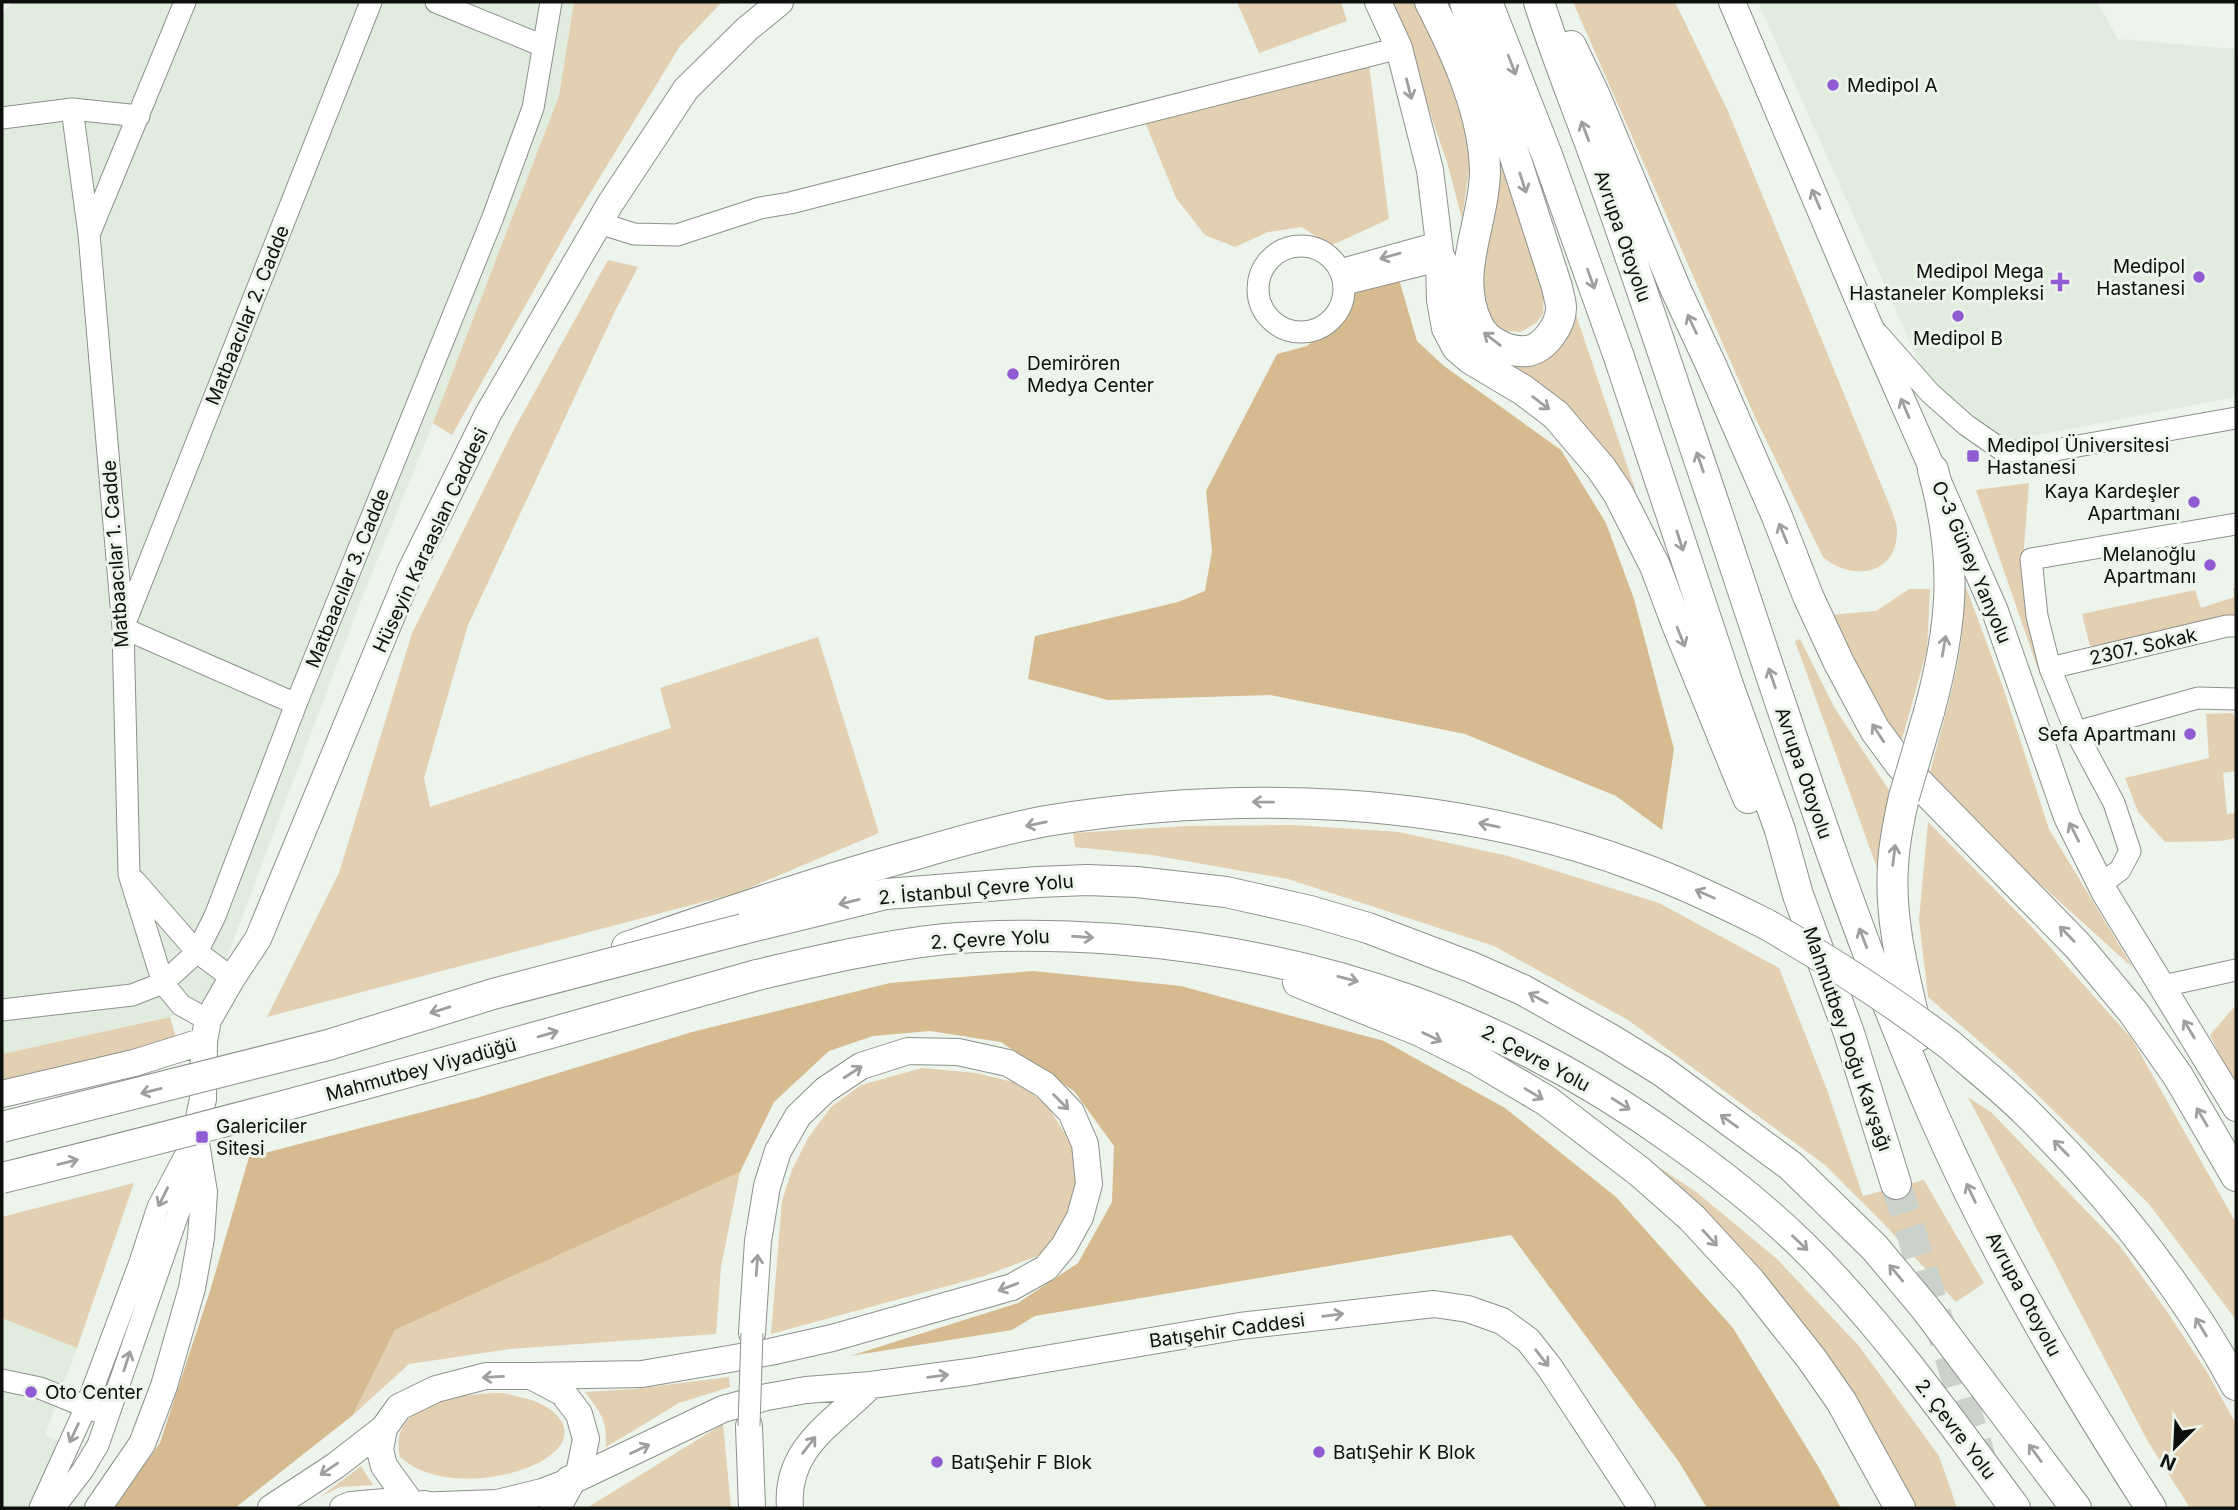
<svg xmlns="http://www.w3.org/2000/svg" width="2238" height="1510" viewBox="0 0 2238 1510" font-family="Inter,sans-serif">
	<rect width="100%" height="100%" fill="#edf4ec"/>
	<path fill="#dfecde" d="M13 2H574L559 96 433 423 358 608 208 1008 2 1054V14Z
		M1758 2H2097L2118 39 2236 49V397L2006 441 1927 380Z
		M2 1318H5L77 1348 45 1435 60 1442 29 1508H2Z"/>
	<path fill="#e3cfb1" d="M574 2H722L680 46 573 221 452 435 433 423 559 96Z
		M1237 2H1341L1347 21 1259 53Z
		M1392 2H1417L1446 59 1472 150 1462 219 1447 162Z
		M1573 2H1675L1727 109 1892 511C1894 518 1898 526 1897 533 1896 576 1851 581 1823 557L1754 415Z
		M1369 65 1389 219 1330 246 1302 227 1268 232 1235 247 1205 235 1176 198 1145 122Z
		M1503 158 1544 291 1543 314 1536 323 1521 332 1505 331 1494 326 1483 305 1480 271 1500 180 1498 160Z
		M608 260 638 267 615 311 468 625 424 778 430 807 671 728 660 688 818 637 879 833 737 893 267 1017 339 873 412 633 512 433Z
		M1574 309 1636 492 1632 494 1504 361Z
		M2029 483 2022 572 2042 681 1976 490Z
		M1966 587 2003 687 2049 829 2133 968 2017 863 1930 772C1946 712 1966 652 1964 589Z
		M2233 588H2236V624L2090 646 2082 614 2195 590 2201 608 2234 597Z
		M1909 589H1930L1927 650 1901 743 1882 722 1829 615 1876 611Z
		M1800 639 1834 707 1891 793 1877 868 1795 641Z
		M2233 713 2236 726V771L2223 773 2227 814 2236 813V838L2221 841 2165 842 2138 812 2125 778 2209 758 2206 714Z
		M1928 822 2031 926 2132 1039 2236 1223V1320L2149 1204 2009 1067 1928 997 1919 920Z
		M1294 825 1399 832 1508 856 1659 903 1779 968 1827 1090 1863 1196 1924 1180 1984 1283 1956 1302 1883 1223 1825 1165 1628 1020 1494 946 1288 879 1152 855 1075 847 1073 833 1186 826Z
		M2236 1005V1089L2210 1035Z
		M170 1017 177 1041 2 1083V1054Z
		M922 1068 976 1073 1021 1084 1048 1107 1071 1143 1078 1179 1068 1223 1043 1254 984 1276 771 1334 782 1201 792 1170 808 1138 831 1107 861 1085Z
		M1968 1097 1992 1113 2120 1246 2166 1310 2207 1372 2236 1424V1508H2190L2147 1440Z
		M1631 1149 1695 1191 1777 1259 1859 1346 1939 1456 1957 1508H1916L1838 1371 1758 1267Z
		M740 1172 721 1267 716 1334 510 1349 409 1364 353 1415 395 1330Z
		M134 1183 77 1348 2 1318V1217Z
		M729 1377 730 1387 679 1403 606 1447C607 1419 601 1414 585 1392L634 1389Z
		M503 1393C517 1397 536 1399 548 1408 616 1455 458 1510 400 1457 386 1402 466 1393 503 1393Z
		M723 1424 731 1508H588L590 1506Z
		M361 1466 373 1485 340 1487 320 1497Z"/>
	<path fill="#d7bb90" d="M1398 276 1417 341 1444 366 1561 450 1606 523 1634 599 1674 749 1662 830 1616 796 1465 734 1270 695 1108 700 1028 679 1035 636 1178 602 1205 591 1212 551 1206 491 1277 354 1307 346 1335 322 1352 291Z
		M1033 971 1181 986 1384 1041 1505 1108 1616 1197 1733 1328 1818 1466 1841 1508H1707L1679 1462 1511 1235 1035 1316 1012 1330 850 1356 1018 1303 1078 1263 1112 1202 1114 1146 1074 1091 1001 1042 930 1031 873 1036 829 1051 774 1102 740 1172 395 1330 353 1415 235 1508H114L160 1443 210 1291 249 1157 480 1097 692 1032 890 983Z"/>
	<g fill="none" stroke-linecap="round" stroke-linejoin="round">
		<path stroke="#cbd2cb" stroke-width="30" stroke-dasharray="30 15" stroke-linecap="butt" d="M1896 1184 1981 1458"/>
		<g stroke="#8c928b" stroke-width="23">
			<path id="minor" d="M436 2 543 46
				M139 116 72 109 89 234 123 628 129 874 163 983 181 1005 208 1020
				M2 118 72 109
				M599 223 634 234 677 235 760 208 790 203 1399 48
				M90 232 185 2
				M1258 289a43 43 0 1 1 86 0a43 43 0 1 1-86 0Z
				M1340 270 1440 242
				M1345 284 1441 260
				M1878 334 1930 393 1966 425 2002 450 2038 453 2236 418
				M2050 668 2227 626H2236
				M296 704 123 628 371 2
				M2076 732 2198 698 2236 699
				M135 881 197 952 232 978
				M2101 884 2120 870 2130 851 2114 803 2076 732 2050 668 2037 616 2031 559 2236 524
				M2163 986 2236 970
				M2 1010 132 995 163 983 197 952 215 916 296 704 493 217 533 108 551 2
				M2 1380 40 1388 99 1412
				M40 1508 86 1407 139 1265 158 1207 195 1137
				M54 1508 83 1470 98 1445 185 1194 191 1154"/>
		</g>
		<g stroke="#8c928b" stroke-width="28">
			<path id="major" d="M1378 2 1399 48 1430 170 1441 260
				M1732 2 1869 325 1995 611 2067 817 2105 893 2236 1108
				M2 1094 134 1063 204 1041
				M531 1376 642 1374 770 1352 832 1338 1012 1287 1046 1268 1064 1246 1080 1217 1089 1184 1085 1144 1071 1112 1045 1085 1008 1063 958 1052 908 1051 861 1066 825 1090 798 1116 778 1151 767 1186 758 1241 752 1333
				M749 1426 752 1508
				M384 1428 380 1450 384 1466 413 1506
				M98 1508 142 1444 164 1386 192 1288 201 1238 204 1192 195 1137 203 1099 204 1041 208 1020 232 978 258 939 410 572 488 414 610 204 686 89 747 29 780 2
				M271 1508 335 1466 384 1428 399 1407 436 1389 486 1376H531L563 1393 579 1414 586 1439 578 1478
				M343 1508 351 1505 385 1502 413 1506 497 1503 542 1492 578 1478 723 1409 767 1397 806 1390 871 1385 969 1372 1240 1326 1434 1304 1468 1309 1502 1321 1528 1340 1550 1368 1642 1508
				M790 1508C785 1447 834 1423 871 1385"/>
		</g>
		<g stroke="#8c928b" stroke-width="32">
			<path id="highway" d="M1430 2C1456 52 1485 116 1485 173 1484 224 1453 275 1478 325 1485 341 1508 353 1527 351 1544 349 1561 325 1561 308 1561 301 1558 294 1557 287L1465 2
				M1487 2 1547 155 1619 357 1728 685 1780 830 1798 895 1849 1033 1896 1184
				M1539 2C1558 62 1582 119 1603 179 1640 282 1674 386 1709 489 1780 699 1845 911 1933 1114 1993 1252 2070 1382 2151 1508
				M1571 46 1595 96 1676 290 1711 365 1776 514 1808 596 1839 663 1875 730 1900 764 2078 946 2133 1012 2178 1076 2236 1176
				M1441 260 1442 300 1447 328 1457 347 1471 359 1523 390 1556 415 1601 468 1618 493 1655 566 1676 622 1748 798
				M1929 712C1953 624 1958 560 1933 470
				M1904 797C1899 819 1894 842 1893 866 1889 923 1906 981 1918 1036
				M743 929 886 894 1038 882 1087 880 1137 882 1226 892 1310 911 1368 928 1471 967 1523 990 1610 1039 1662 1071 1791 1166 1875 1248 1926 1309 2076 1508
				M627 947C724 913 821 880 920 853 961 841 1004 829 1046 821 1242 789 1449 796 1636 866 1681 882 1724 903 1766 924
				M757 975C820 960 881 946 945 939 1002 934 1059 935 1115 939 1325 955 1505 1019 1676 1142 1720 1173 1763 1207 1802 1245 1882 1324 1948 1417 2015 1508
				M1298 982 1420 1031 1476 1059 1547 1101 1640 1172 1692 1218 1750 1281 1811 1358 1841 1401 1900 1508
				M1950 1045C1975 1067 2002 1088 2026 1112 2108 1193 2181 1284 2236 1385
				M424 1506 426 1508
				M555 1508 570 1481"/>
		</g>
		<use href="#minor" stroke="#fff" stroke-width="21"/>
		<use href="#major" stroke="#fff" stroke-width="26"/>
		<use href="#highway" stroke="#fff" stroke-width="30"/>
		<g stroke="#8c928b" stroke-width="23" stroke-linecap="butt">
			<path id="minor-bridge" d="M749 1426 752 1333"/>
		</g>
		<g stroke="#8c928b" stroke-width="32" stroke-linecap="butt">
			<path id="highway-bridge" d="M1904 797 1929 712
				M1766 924C1830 961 1891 1000 1950 1045
				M2 1127 328 1045 493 994 743 929
				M2 1178C255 1116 506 1046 757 975"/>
		</g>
		<use href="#minor-bridge" stroke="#fff" stroke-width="21"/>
		<use href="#highway-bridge" stroke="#fff" stroke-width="30"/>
	</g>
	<defs><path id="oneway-shaft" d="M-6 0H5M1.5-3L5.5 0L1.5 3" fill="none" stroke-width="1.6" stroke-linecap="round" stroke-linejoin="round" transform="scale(1.75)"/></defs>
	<g stroke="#9e9f9e">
		<use href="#oneway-shaft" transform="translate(1512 65) rotate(69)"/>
		<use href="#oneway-shaft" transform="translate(1409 89) rotate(76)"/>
		<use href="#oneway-shaft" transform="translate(1585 131) rotate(-111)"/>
		<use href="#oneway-shaft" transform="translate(1523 183) rotate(72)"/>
		<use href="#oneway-shaft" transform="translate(1816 199) rotate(-113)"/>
		<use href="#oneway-shaft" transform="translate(1390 256) rotate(164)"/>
		<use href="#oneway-shaft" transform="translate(1591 279) rotate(70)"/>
		<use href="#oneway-shaft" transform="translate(1692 324) rotate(-115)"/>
		<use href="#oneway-shaft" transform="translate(1492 339) rotate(-142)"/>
		<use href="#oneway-shaft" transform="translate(1541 403) rotate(37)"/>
		<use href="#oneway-shaft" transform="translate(1905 408) rotate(-113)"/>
		<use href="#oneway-shaft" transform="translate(1700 462) rotate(-109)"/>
		<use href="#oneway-shaft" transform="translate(1783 533) rotate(-112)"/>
		<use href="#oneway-shaft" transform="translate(1680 541) rotate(72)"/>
		<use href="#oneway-shaft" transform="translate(1681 637) rotate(68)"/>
		<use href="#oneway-shaft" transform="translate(1944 646) rotate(-80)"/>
		<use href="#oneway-shaft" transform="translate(1772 678) rotate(-109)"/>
		<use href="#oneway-shaft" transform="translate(1878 733) rotate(-123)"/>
		<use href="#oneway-shaft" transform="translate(1263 802) rotate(-179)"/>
		<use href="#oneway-shaft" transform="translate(1036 824) rotate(168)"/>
		<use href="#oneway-shaft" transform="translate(1489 825) rotate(-168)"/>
		<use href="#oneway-shaft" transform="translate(2074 832) rotate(-117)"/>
		<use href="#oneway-shaft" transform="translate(1894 855) rotate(-83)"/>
		<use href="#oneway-shaft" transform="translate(1705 894) rotate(-156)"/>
		<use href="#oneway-shaft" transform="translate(849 902) rotate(166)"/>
		<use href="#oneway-shaft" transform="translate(2067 934) rotate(-134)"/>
		<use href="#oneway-shaft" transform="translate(1083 937) rotate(4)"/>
		<use href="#oneway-shaft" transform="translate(1863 938) rotate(-111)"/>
		<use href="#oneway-shaft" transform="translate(1348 979) rotate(14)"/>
		<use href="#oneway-shaft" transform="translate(1538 998) rotate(-152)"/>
		<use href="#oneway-shaft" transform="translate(440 1010) rotate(163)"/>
		<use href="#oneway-shaft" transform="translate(2189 1029) rotate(-121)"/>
		<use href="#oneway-shaft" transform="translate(548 1034) rotate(-16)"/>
		<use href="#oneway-shaft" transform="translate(1432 1037) rotate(26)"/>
		<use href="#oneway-shaft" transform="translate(853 1072) rotate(-33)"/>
		<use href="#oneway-shaft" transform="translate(151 1091) rotate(166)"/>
		<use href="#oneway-shaft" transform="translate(1534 1094) rotate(31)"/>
		<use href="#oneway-shaft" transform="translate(1061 1102) rotate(45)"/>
		<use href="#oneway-shaft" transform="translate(1621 1104) rotate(32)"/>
		<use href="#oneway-shaft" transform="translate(2202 1117) rotate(-120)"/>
		<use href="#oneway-shaft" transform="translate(1729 1121) rotate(-144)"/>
		<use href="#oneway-shaft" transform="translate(2061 1148) rotate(-134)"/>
		<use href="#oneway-shaft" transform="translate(68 1162) rotate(-14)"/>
		<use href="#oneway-shaft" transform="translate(1971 1193) rotate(-115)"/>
		<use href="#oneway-shaft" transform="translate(163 1197) rotate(116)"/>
		<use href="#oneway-shaft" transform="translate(1710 1238) rotate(47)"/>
		<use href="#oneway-shaft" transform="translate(1800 1243) rotate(44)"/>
		<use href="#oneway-shaft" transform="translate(757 1265) rotate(-86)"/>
		<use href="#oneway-shaft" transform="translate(1896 1273) rotate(-130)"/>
		<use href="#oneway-shaft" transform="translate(1008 1287) rotate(159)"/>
		<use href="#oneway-shaft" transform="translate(1333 1315) rotate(-7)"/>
		<use href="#oneway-shaft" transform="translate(2201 1327) rotate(-121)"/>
		<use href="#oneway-shaft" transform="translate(1542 1358) rotate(52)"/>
		<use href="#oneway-shaft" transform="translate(127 1361) rotate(-72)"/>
		<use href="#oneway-shaft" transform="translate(938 1376) rotate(-7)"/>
		<use href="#oneway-shaft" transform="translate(493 1377) rotate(177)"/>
		<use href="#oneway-shaft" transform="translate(74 1433) rotate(115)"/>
		<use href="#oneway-shaft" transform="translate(809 1445) rotate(-52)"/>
		<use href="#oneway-shaft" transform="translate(640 1449) rotate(-25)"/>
		<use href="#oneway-shaft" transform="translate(2035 1453) rotate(-126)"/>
		<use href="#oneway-shaft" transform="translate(329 1469) rotate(146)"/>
	</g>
	<g fill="#905bd3" stroke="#edf4ec" stroke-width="2.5">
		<circle cx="1833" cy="85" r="7"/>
		<circle cx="2199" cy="277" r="7"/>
		<path d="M2056.5 271.5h7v7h7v7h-7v7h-7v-7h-7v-7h7z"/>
		<circle cx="1958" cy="316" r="7"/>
		<circle cx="1013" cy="374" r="7"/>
		<rect x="1966" y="449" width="14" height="14" rx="3.5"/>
		<circle cx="2194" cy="502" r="7"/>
		<circle cx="2210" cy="565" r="7"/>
		<circle cx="2190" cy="734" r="7"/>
		<rect x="195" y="1130" width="14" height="14" rx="3.5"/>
		<circle cx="31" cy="1392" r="7"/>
		<circle cx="1319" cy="1452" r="7"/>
		<circle cx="937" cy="1462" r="7"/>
	</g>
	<g text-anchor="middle" stroke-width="6" stroke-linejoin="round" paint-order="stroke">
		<g font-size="19" fill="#0d100d" stroke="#edf4ec" text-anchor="start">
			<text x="1847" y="92">Medipol A</text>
			<text x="2185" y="273" text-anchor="end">Medipol<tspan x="2185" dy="22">Hastanesi</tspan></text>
			<text x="2044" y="278" text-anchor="end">Medipol Mega<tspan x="2044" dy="22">Hastaneler Kompleksi</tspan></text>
			<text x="1958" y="345" text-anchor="middle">Medipol B</text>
			<text x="1027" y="370">Demirören<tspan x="1027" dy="22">Medya Center</tspan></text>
			<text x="1987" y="452">Medipol Üniversitesi<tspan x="1987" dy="22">Hastanesi</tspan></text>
			<text x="2180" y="498" text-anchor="end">Kaya Kardeşler<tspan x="2180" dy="22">Apartmanı</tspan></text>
			<text x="2196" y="561" text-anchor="end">Melanoğlu<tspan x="2196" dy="22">Apartmanı</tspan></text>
			<text x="2176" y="741" text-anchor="end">Sefa Apartmanı</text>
			<text x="216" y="1133">Galericiler<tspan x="216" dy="22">Sitesi</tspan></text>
			<text x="45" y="1399">Oto Center</text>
			<text x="1333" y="1459">BatıŞehir K Blok</text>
			<text x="951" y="1469">BatıŞehir F Blok</text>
		</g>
		<g font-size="19" fill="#0d100d" stroke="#edf4ec">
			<text transform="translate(1623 236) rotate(71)" y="7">Avrupa Otoyolu</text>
			<text transform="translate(247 315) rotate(-68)" y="7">Matbaacılar 2. Cadde</text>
			<text transform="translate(430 540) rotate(-65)" y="7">Hüseyin Karaaslan Caddesi</text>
			<text transform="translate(115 554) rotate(-94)" y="7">Matbaacılar 1. Cadde</text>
			<text transform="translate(1972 562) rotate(67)" y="7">O-3 Güney Yanyolu</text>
			<text transform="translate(347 578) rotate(-68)" y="7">Matbaacılar 3. Cadde</text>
			<text transform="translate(2143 646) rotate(-13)" y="7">2307. Sokak</text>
			<text transform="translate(1804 773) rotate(71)" y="7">Avrupa Otoyolu</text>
			<text transform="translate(976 889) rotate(-5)" y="7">2. İstanbul Çevre Yolu</text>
			<text transform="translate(990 939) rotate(-3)" y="7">2. Çevre Yolu</text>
			<text transform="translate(1848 1039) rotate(71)" y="7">Mahmutbey Doğu Kavşağı</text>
			<text transform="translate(1536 1058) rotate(28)" y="7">2. Çevre Yolu</text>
			<text transform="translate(421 1069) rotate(-15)" y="7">Mahmutbey Viyadüğü</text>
			<text transform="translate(2024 1294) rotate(62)" y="7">Avrupa Otoyolu</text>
			<text transform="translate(1227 1330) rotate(-8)" y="7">Batışehir Caddesi</text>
			<text transform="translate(1956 1429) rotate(53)" y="7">2. Çevre Yolu</text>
		</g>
	</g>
	<rect width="2238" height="1510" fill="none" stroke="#0d100d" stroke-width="7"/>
	<g transform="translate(2175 1447) rotate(204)" stroke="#edf4ec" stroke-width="5" paint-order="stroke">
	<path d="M0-5L12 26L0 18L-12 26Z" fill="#0d100d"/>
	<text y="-10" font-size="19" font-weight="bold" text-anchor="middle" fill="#0d100d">N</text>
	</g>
</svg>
